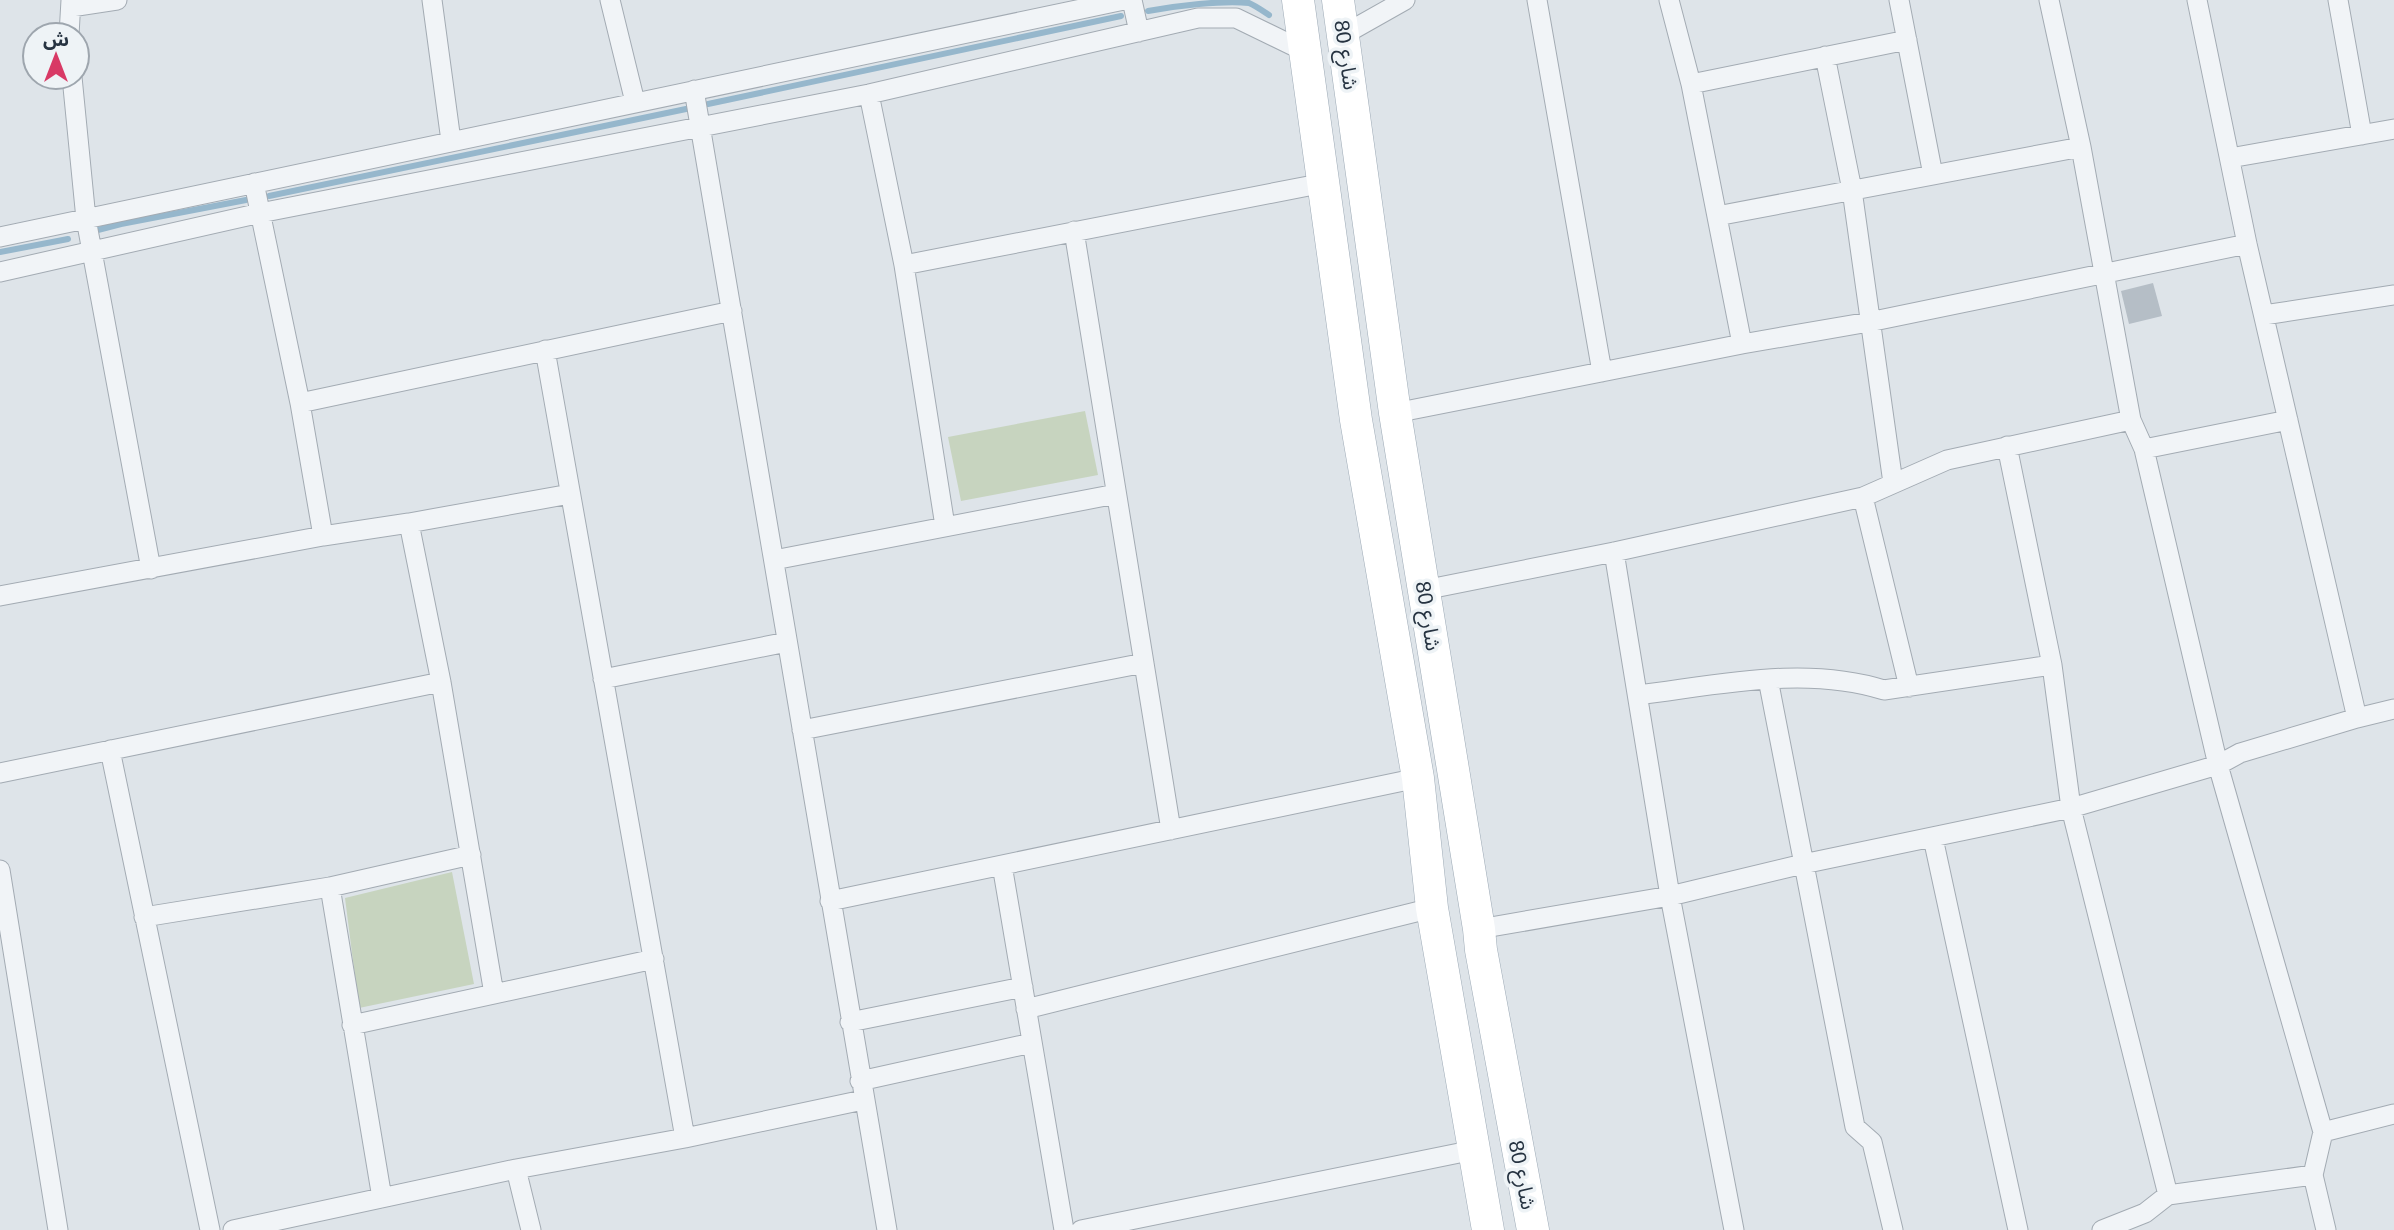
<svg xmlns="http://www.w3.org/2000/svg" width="2394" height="1230" viewBox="0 0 2394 1230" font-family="Helvetica,'Noto Sans Arabic',sans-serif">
	<rect width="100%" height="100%" fill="#dee4e9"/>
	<path fill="#c7d4bf" d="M1085 411 1098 475 961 501 948 437Z
		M452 872 474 984 359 1008 345 898Z"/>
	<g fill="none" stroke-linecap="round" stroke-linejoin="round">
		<path stroke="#96b7cc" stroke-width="6" d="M1148 11C1175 6 1223 0 1249 3 1256 6 1263 11 1269 15
			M708 104 1121 16
			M269 196 686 109
			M94 231 121 224 246 200
			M0 252 68 239"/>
	</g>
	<path fill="#b5bec6" d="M2153 283 2162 316 2129 324 2121 291Z"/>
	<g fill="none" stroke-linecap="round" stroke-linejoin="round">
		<g stroke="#a3abb3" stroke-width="21">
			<path id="street" d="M432 0 451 141
				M610 0 635 102
				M1132 0 1139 32
				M1537 0 1602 372
				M1669 0 1691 84 1742 344
				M1899 0 1933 175
				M2049 0 2081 147 2131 420 2144 449 2218 765 2323 1132 2313 1175 2326 1230
				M2197 0 2247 244 2357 718
				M2338 0 2362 135
				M71 7 117 0
				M69 35 71 0
				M1343 35 1405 0
				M1825 56 1852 190 1893 483
				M72 77 86 219 151 569
				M1691 84 1907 40
				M694 90 887 1230
				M869 94 904 265 945 526
				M2230 158 2394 129
				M254 183 300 403 323 536
				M1717 216 2081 147
				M1074 231 1171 830
				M0 237 1124 0
				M904 265 1324 183
				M0 272 260 213 869 94 1198 18H1236L1306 52
				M2264 315 2394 295
				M545 350 685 1138
				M300 403 732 311
				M1395 413 1742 344 1869 322 2247 244
				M2007 446 2052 665 2071 808 2168 1195
				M2144 449 2288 420
				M1863 497 1909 687
				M409 523 441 682 494 994
				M1614 552 1670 896 1734 1230
				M774 560 1116 494
				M1424 590 1614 552 1863 497 1947 460 2131 420
				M0 596 323 536 409 523 570 494
				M603 679 787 642
				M1768 679 1855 1127 1872 1142 1893 1230
				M1638 695C1719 685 1805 665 1884 690L2052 665
				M802 730 1144 663
				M110 750 210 1230
				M0 773 441 682
				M1933 838 2018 1230
				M1002 865 1064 1230
				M0 870 58 1230
				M330 887 382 1198
				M830 901 1418 778
				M144 917 330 887 471 855
				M1479 929 1670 896 1803 864 2071 808 2218 765 2240 753 2357 718 2394 709
				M1026 1009 1432 908
				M850 1022 1023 987
				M352 1025 654 959
				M860 1081 1032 1043
				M2323 1132 2394 1114
				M516 1169 531 1230
				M233 1230 516 1169 685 1138 863 1100
				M1081 1230 1474 1150
				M2102 1230 2145 1213 2168 1195 2313 1175"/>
		</g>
		<g stroke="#9daab6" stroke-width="33">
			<path id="primary" d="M1298 0 1356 420 1418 778 1432 908 1488 1230
				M1338 0 1395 413 1479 929 1481 950 1533 1230"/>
		</g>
		<use href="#street" stroke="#f1f4f7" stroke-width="19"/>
		<use href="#primary" stroke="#fff" stroke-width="32"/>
	</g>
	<g text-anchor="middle" stroke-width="7" stroke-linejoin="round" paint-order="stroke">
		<g font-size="21" fill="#263341" stroke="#eef3f6">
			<text transform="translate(1346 55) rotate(82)" y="7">شارع 80</text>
			<text transform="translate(1428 616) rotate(81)" y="7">شارع 80</text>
			<text transform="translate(1522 1175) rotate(79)" y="7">شارع 80</text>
		</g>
	</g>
	<g transform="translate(56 56)"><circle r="33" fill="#eef3f6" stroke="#9ea6ae" stroke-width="2"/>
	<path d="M0-5L12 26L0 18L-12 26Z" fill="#d83965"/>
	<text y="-10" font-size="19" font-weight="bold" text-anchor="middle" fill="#263341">ش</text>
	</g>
</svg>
